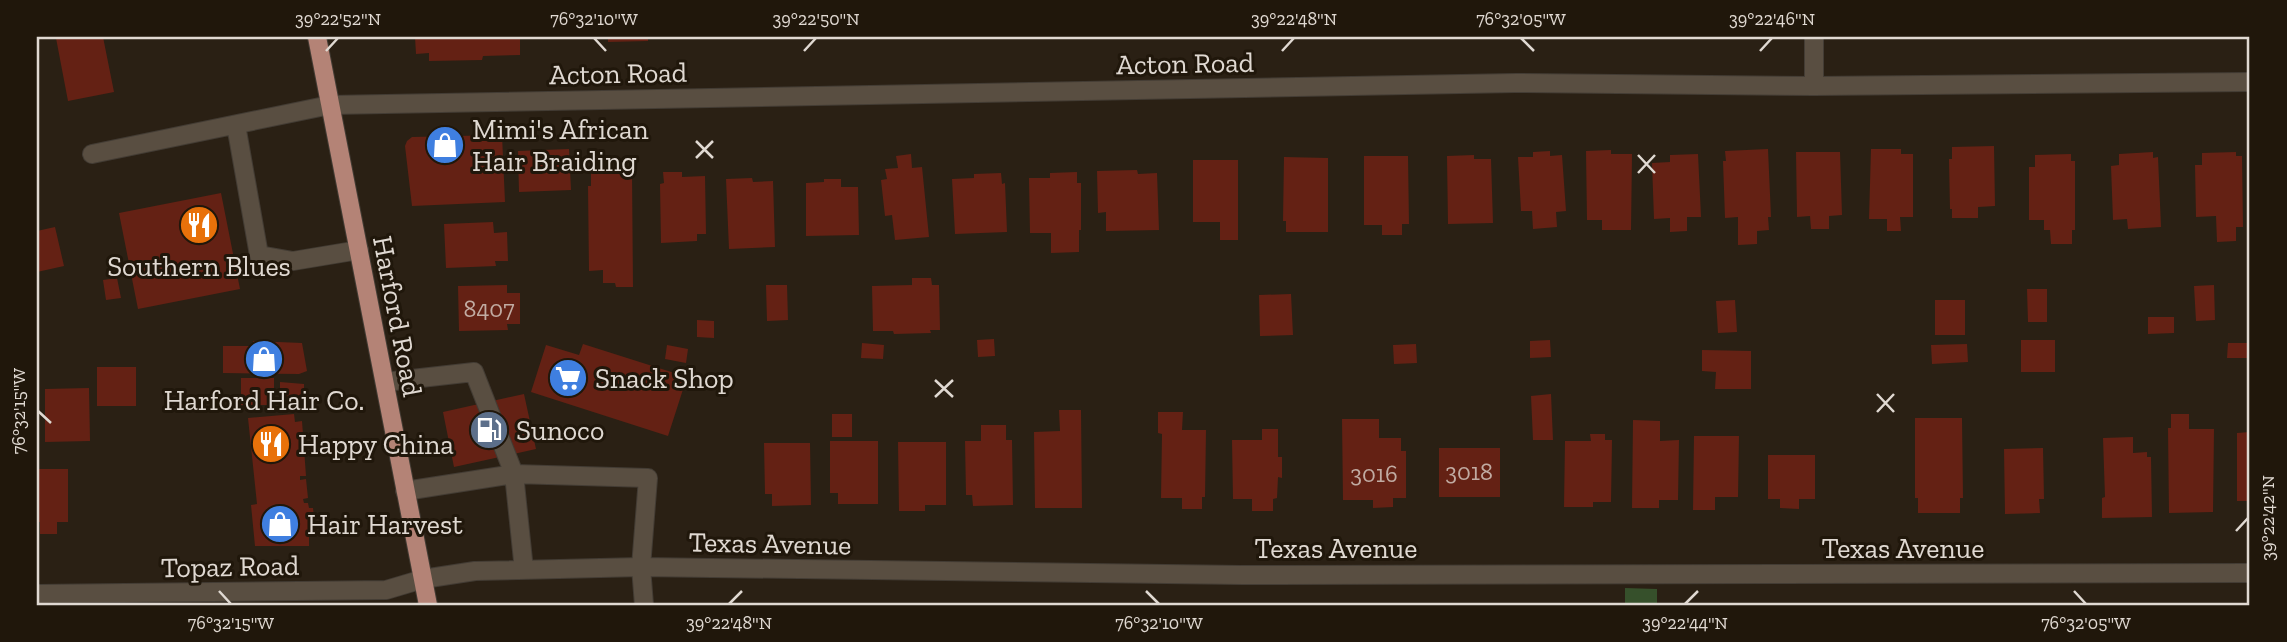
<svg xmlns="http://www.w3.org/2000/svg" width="2287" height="642" viewBox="0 0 2287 642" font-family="'Zilla Slab',serif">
	<rect width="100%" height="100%" fill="#2a2014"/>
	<path fill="#36502b" d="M1625 588 1657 589V605H1625Z"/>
	<path fill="#642114" d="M63 37H103L114 92 68 101 56 38Z
		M415 37H520V55L483 56 482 60 429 61V53L416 54Z
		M608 37H648V41L608 42Z
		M502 135 505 202 412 206 405 146 407 141 412 137Z
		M1994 146 1995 206 1978 207V218H1952V209H1950L1949 159H1952V147Z
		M569 149 571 190 519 192 518 151Z
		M1768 149 1771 217H1768L1769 230 1757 231V244L1738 245V217L1725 218 1723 161H1726L1725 151Z
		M1871 149H1901V154H1913V217H1900L1901 231H1887V219H1869Z
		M1611 150V154H1632L1631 230H1602V220H1587L1586 151Z
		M1550 151V156L1562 155 1566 211 1556 212 1557 227 1533 229 1532 211H1521L1518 157H1533V152Z
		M1796 152H1840L1842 215 1829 216V229H1811L1810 216 1797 217Z
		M2153 152V158L2158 157 2161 227 2128 229 2127 219 2113 220 2111 166 2119 165V154Z
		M2236 152V156H2242L2243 227H2236V241L2217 242 2216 216 2196 217 2195 165H2202V153Z
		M911 154 912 168 922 167 929 237 895 240 892 215 885 216 881 180 887 179 885 169 898 168 896 156Z
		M1698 154 1701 217H1687V231L1670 232V218L1654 219 1652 163 1670 162V155Z
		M2071 154V161H2075V230H2072V244H2051L2050 230H2044V220H2029V167H2035V155Z
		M1474 155V159H1491L1493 223 1448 224 1447 156Z
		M1364 156H1408L1409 224H1402V235H1382V225H1364Z
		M1284 157 1328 158V232H1286V221H1283Z
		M1193 160H1238V240H1220V222H1193Z
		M1137 170 1138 174 1157 173 1159 230 1106 231V212L1098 213 1097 171Z
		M632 172 633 287H616L615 283H603V270L589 271 588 186H591V173Z
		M663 172H682V177L705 176 706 234H697V241L661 243 660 184 664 183Z
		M1077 172V183H1081V230H1079V252L1051 253V233H1030L1029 178H1050V173Z
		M1001 173 1002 184 1005 183 1007 232 955 234 952 179 974 178V174Z
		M752 178 753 182 773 181 775 247 729 249 726 179Z
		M824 179H841V187H858L859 235 806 236V183L824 182Z
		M221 193 240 289 138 309 119 213Z
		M493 222 494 233 507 232 508 261H495L496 266 446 268 444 224Z
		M55 227 64 266 37 272V231Z
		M117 278 121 298 106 300 103 280Z
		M912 278H931L932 285H939L940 330H930L931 333 894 334 893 331H873L872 286 912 285Z
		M507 285V293H520V324H507L508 330 459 331 458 286Z
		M766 285H787L788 320 767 321Z
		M2214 285 2215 320 2196 321 2194 286Z
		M2027 289H2047V322H2028Z
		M1291 294 1293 335 1260 336 1259 295Z
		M1735 300 1737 332 1718 333 1716 301Z
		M1935 300H1965V335H1935Z
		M2148 317H2174V333L2148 334Z
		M697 320 714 321V338L697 337Z
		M994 339 995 356 978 357 977 340Z
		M1550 340 1551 357 1530 358V341Z
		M2021 340H2055V372H2021Z
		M253 341 302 343 307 371 299 374 223 373V346H253Z
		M862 343 884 345 883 359 861 358Z
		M2228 343H2250V358H2227Z
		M583 344 687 377 668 436 531 392 546 345 579 355Z
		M1416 344 1417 363 1394 364 1393 345Z
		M1967 344 1968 362 1932 364 1931 345Z
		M667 345 688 349 686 363 665 359Z
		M1702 350 1751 351V389H1715L1716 372 1702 371Z
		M97 367H136V406H97Z
		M241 378H274V405H241Z
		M280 382 304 384V401H299L300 405H280Z
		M89 388 90 441 45 442V389Z
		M524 394 536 449 454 467 443 412Z
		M1551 394 1553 440H1533L1531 396Z
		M1059 410H1081L1082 508H1035L1034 432 1060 431Z
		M1158 412H1183L1182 430H1206L1205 497H1202V509H1182V498H1161L1162 434 1158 433Z
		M294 414 295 422 302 421 306 476H300V480L306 479 308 498 303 499 304 503H308L309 508H313L316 536H309V546H255L251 505 257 504 248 418Z
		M832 414H852V437H832Z
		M2171 414H2189V429H2214L2213 512 2169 513 2168 428H2171Z
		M1915 418H1962L1963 498H1960V513H1918V498H1915Z
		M1342 419H1379V438H1401V451H1406V498H1393V507L1373 508V500H1343Z
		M1633 420 1660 421V441L1679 440 1678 500H1659V508H1632Z
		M981 425H1006V440H1012L1013 505 973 506 972 495H966L965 441H981Z
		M1262 429H1278V457H1282V478L1278 477 1277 498 1273 499V511H1252V499H1233L1232 440H1262Z
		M2250 432V501H2237V433Z
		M1590 434H1605V440H1612L1611 502H1593V507H1564L1565 441H1591Z
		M1694 436H1739L1738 497H1715V510H1693Z
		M2133 437V453L2147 452V457H2151L2152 517 2102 518V498L2105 497 2103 438Z
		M830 441H878V504H838V493H830Z
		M898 442H946V505H925V511H899Z
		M764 443H810L811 505 772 506V494H765Z
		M1439 448H1500V497H1439Z
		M2043 448 2044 499H2039L2040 513 2005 514 2004 449Z
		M1768 455H1815V499H1799V509L1780 508V499H1768Z
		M37 469H68V522H57V534H40V522H37Z"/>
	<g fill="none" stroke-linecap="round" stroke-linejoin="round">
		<g stroke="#433c34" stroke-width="20">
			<path id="minor" d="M1814 37V86
				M236 125 259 255 293 261 359 250
				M92 154 330 105 1515 83 1814 86 2250 82
				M385 382 474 372 514 474 648 478 641 567 644 605
				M405 491 514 474 524 570
				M37 594 386 590 423 579 475 571 641 567 1241 575 2250 573"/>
		</g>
		<g stroke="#433c34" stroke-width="20">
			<path id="major" d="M317 37 428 605"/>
		</g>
		<use href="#minor" stroke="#594e41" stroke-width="18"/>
		<use href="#major" stroke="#b48376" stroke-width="18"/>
	</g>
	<path fill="none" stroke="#e0d9d2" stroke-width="2.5" d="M594 38 606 51M1521 38 1534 51M326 51 338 38M804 51 816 38M1282 51 1294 38M1760 51 1772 38M696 141 713 158M1638 155 1655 173M696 158 713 141M1638 173 1655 155M935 380 953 397M1877 394 1894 412M935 397 953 380M38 411 51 423M1877 412 1894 394M2236 531 2248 518M219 591 231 604M1146 591 1159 604M2074 591 2086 604M729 604 742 591M1685 604 1698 591"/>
	<defs>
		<g id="shop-disc" transform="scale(2.0125)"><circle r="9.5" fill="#3f7fe0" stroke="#20170b"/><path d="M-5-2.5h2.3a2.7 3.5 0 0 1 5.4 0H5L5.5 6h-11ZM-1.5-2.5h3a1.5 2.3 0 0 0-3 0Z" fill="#fff"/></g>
		<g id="restaurant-disc" transform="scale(2.0125)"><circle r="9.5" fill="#e8710a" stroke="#20170b"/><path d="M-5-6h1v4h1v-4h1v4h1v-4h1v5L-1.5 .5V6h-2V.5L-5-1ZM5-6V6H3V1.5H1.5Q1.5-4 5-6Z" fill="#fff"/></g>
		<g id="supermarket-disc" transform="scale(2.0125)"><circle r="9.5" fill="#3f7fe0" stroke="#20170b"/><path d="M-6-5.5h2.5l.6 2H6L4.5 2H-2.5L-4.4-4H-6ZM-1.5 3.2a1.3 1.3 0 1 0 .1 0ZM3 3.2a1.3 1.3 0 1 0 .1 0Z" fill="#fff"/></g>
		<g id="fuel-disc" transform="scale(2.0125)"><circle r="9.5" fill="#5c6f8a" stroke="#20170b"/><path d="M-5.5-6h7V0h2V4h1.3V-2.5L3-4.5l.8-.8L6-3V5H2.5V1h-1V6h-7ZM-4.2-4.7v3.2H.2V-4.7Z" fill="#fff"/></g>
	</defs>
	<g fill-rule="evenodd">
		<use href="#shop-disc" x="445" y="145"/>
		<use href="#restaurant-disc" x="199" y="225"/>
		<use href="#shop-disc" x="264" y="359"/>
		<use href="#supermarket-disc" x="568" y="378"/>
		<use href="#fuel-disc" x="489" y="430"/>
		<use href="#restaurant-disc" x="271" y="444"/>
		<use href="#shop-disc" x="280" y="524"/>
	</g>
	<g text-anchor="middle" stroke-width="6" stroke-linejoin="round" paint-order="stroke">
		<g font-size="24" fill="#c1aba2">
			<text x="489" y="317">8407</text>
			<text x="1469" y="480">3018</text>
			<text x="1374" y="482">3016</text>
		</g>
		<g font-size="28" fill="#e0d9d2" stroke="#20170b">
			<text transform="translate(1185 63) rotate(-1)" y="10">Acton Road</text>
			<text transform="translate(618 73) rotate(-1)" y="10">Acton Road</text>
			<text transform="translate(398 316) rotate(79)" y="10">Harford Road</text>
			<text transform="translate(770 543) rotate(1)" y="10">Texas Avenue</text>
			<text x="1336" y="558">Texas Avenue</text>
			<text x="1903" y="558">Texas Avenue</text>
			<text transform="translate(230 566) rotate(-1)" y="10">Topaz Road</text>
		</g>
		<g font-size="28" fill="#e0d9d2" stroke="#20170b" text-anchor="start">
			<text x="472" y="139">Mimi's African<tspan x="472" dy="32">Hair Braiding</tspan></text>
			<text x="199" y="276" text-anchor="middle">Southern Blues</text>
			<text x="595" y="388">Snack Shop</text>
			<text x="264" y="410" text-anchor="middle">Harford Hair Co.</text>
			<text x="516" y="440">Sunoco</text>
			<text x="298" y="454">Happy China</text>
			<text x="307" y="534">Hair Harvest</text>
		</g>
	</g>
	<rect width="2287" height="642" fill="none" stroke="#20170b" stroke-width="77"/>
	<rect x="38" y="38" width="2210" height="566" fill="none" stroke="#e0d9d2" stroke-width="2.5"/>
	<g font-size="18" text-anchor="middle" fill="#e0d9d2">
		<text x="338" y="25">39°22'52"N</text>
		<text x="594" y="25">76°32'10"W</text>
		<text x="816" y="25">39°22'50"N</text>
		<text x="1294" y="25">39°22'48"N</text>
		<text x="1521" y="25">76°32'05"W</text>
		<text x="1772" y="25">39°22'46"N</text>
		<text transform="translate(19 411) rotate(-90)" y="6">76°32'15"W</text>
		<text transform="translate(2268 518) rotate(-90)" y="6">39°22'42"N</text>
		<text x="231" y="629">76°32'15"W</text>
		<text x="729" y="629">39°22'48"N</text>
		<text x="1159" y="629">76°32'10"W</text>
		<text x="1685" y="629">39°22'44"N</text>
		<text x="2086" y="629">76°32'05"W</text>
	</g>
</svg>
